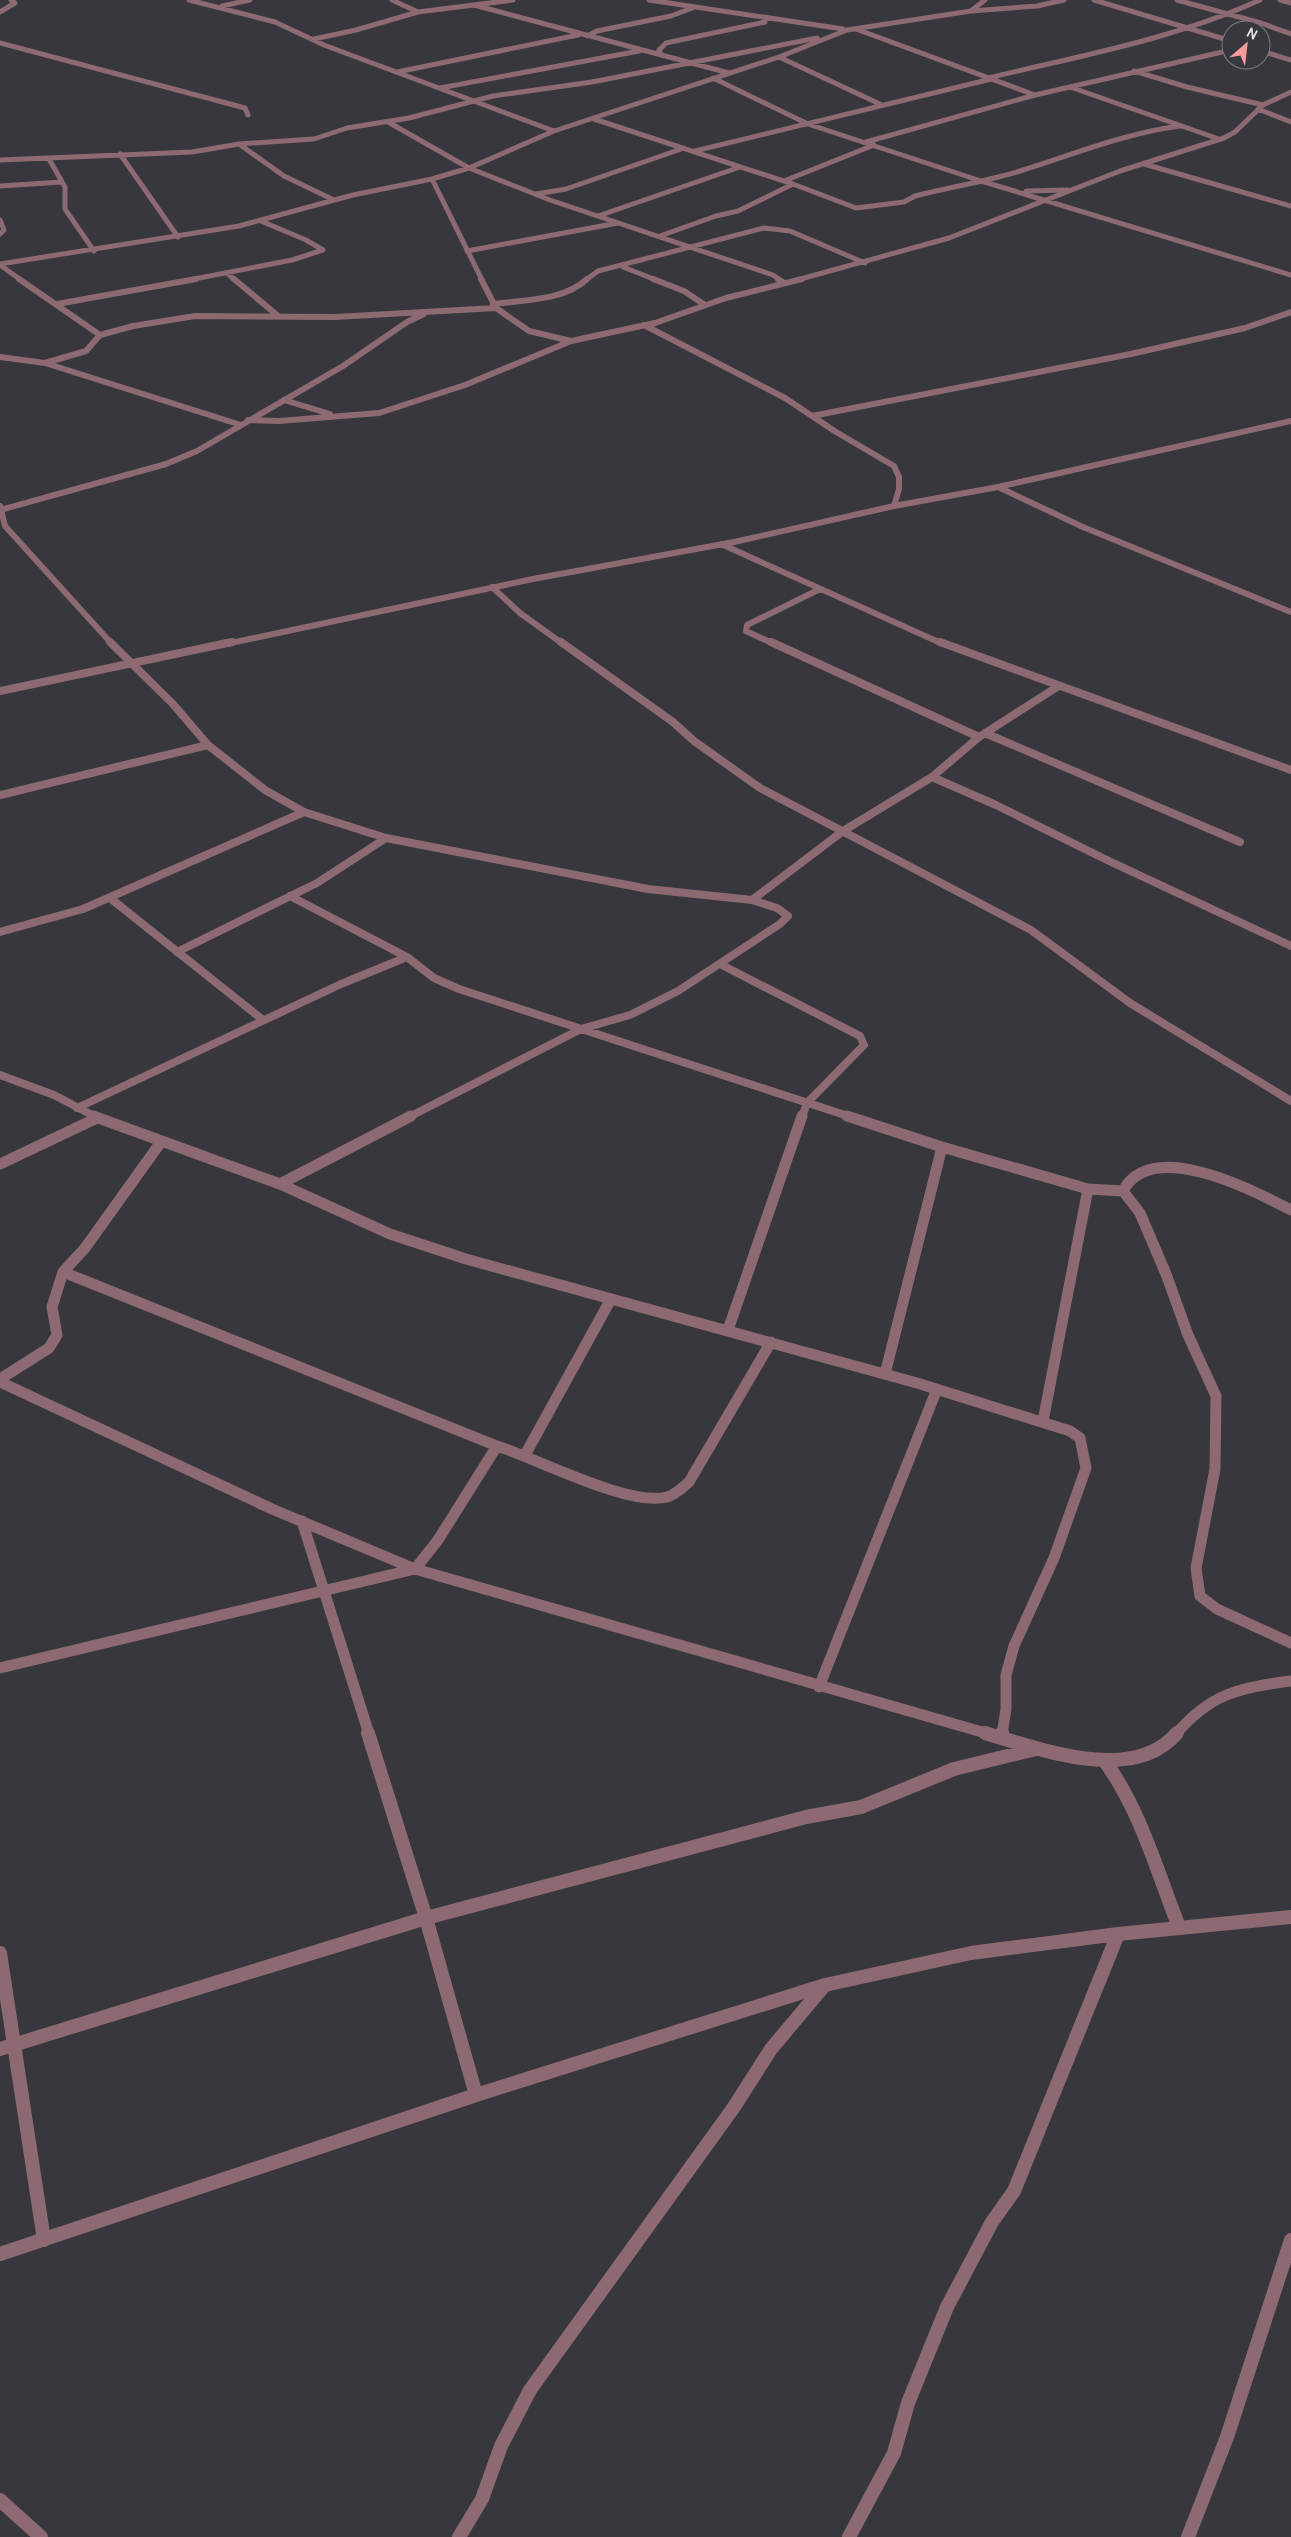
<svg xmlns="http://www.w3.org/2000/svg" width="1291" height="2537" viewBox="0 0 1291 2537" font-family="Cabin,sans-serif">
	<rect width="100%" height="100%" fill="#37373d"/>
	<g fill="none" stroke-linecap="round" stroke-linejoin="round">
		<path stroke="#8d6a72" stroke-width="5" d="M189 0 275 22 324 45 554 131
			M392 0 418 12
			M649 0 843 29
			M1094 0 1231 41
			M1177 0 1261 23 1291 34
			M1280 0 1291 3
			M474 5 729 73
			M222 6 250 0
			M972 10 985 0
			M0 12 15 3 11 0
			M856 29 1035 95
			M587 36 597 31 671 16 692 8
			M314 39 356 30 418 12 513 0
			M0 43 245 108 248 115
			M1261 51 1291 60
			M661 55 659 50 666 43 765 22
			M779 57 882 105
			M1134 71 1187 87 1263 105
			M397 72 578 35
			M713 78 808 124 981 181 1291 275
			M988 78C1080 56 1174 39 1260 0
			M1070 87 1219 139
			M440 88 639 51
			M1258 109 1291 122
			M594 119 793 184 856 208 904 202 915 196C951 187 988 181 1023 170 1074 154 1126 133 1180 126
			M388 122 469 168 550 200 773 275 780 280
			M866 142 1035 95 1231 50
			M239 144 284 176 334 200
			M695 151 991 79
			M120 154 178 237
			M49 159 65 187V209L94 251
			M0 160 192 152 239 144 314 139 347 128 409 118 493 96 592 82 817 38
			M1144 164 1291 206
			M432 179 482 280
			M784 181 874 145
			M0 186 62 182
			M1026 191 1068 190
			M536 194 566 189 684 148
			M598 216 740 167
			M0 220 4 230 0 234
			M660 236 716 216 738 211 793 184
			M467 251 618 223
			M0 264 239 226 353 195 432 179 469 168 554 131 779 57 847 30 971 11 1037 6 1064 0
			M0 265 21 280
			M623 267 656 280
			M227 273 235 280
			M189 280 292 260 323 250 306 240 261 221
			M586 280 598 271 764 228 790 231 865 263
			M797 280 949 238 1120 171 1224 138 1235 132 1263 105 1291 92"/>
		<path stroke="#8d6a72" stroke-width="6" d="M19 279 100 335
			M234 279 277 315
			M653 279 684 291 705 305
			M778 279 784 283
			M57 304 196 279
			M493 304C523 300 564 301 587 279
			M496 308 529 331 571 341
			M644 325 785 398 836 432 894 466 899 477V489L894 506
			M0 357 45 363 241 425
			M45 363 86 351 100 335 133 326 195 316 335 317 496 308 481 279
			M284 400 330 414
			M812 416 1131 354 1245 328 1291 312
			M248 420 279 421 379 413 465 385 571 341 655 323 726 298 802 279
			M998 487 1083 527 1291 612
			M0 506 5 526 112 644
			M0 510 166 464 197 451 343 366 407 322 424 314
			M721 544 943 644
			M492 587 520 613 563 644
			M226 644 533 579 734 542 894 506 998 487 1291 421
			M774 644 746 631 747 625 820 589"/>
		<path stroke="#8d6a72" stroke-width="8" d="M110 642 173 704 208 745 265 790 304 812 386 838 648 889 752 900 777 908 788 916 780 924 678 991 630 1015 581 1029 409 1117
			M561 642 673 722 694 741 760 788 1031 930 1130 1003 1291 1101
			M771 642 979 737
			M940 642 1291 770
			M0 691 232 642
			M985 733 1240 842
			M932 777 996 805 1109 861 1291 946
			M0 795 208 745
			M290 896 407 957
			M110 898 263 1020
			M752 900 843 831 932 777 979 737 1057 687
			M0 932 83 909 304 812
			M177 952 317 883 386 838
			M720 964 860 1036 864 1045 807 1103 802 1117
			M0 1075 54 1095 96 1117
			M77 1108 341 984 407 957 434 978 459 989 851 1117"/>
		<path stroke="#8d6a72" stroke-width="11" d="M93 1116 280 1184 390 1234 466 1259 917 1383 1070 1431 1080 1438 1086 1468 1054 1558 1014 1646 1006 1675V1709L1002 1734
			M847 1116 942 1147 1088 1189
			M0 1164 97 1118
			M280 1184 411 1116
			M1123 1191C1151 1137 1253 1190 1291 1210
			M63 1272 497 1446C538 1459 629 1507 667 1497 675 1495 683 1487 689 1482L771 1342
			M728 1330 802 1116
			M885 1374 942 1147
			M0 1379 49 1348 57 1335 52 1307 63 1272 85 1248 161 1142
			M0 1382 272 1509 415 1569 989 1734
			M1043 1421 1088 1189 1123 1191 1140 1213 1166 1274 1188 1335 1216 1396 1215 1469 1196 1568 1200 1596 1217 1609 1291 1643
			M525 1455 611 1299
			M302 1521 369 1734
			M0 1668 415 1569 438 1540 497 1446
			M819 1687 937 1389
			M1176 1734C1210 1694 1240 1687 1291 1681"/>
		<path stroke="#8d6a72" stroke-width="14" d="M368 1733 426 1918 476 2095
			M985 1733C1040 1749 1133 1785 1177 1733
			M1001 1738 1002 1733
			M1104 1760C1140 1809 1157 1871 1179 1927
			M0 1953 44 2240
			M0 2049 426 1918 806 1817 861 1807 954 1769 1036 1749
			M0 2254 476 2095 825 1985 971 1953 1118 1934 1291 1917
			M0 2500 41 2537
			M459 2537 482 2499 501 2446 530 2390 734 2107 771 2049 824 1986
			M849 2537 894 2453 908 2403 947 2307 992 2222 1014 2191 1118 1934
			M1188 2537 1227 2437 1291 2240"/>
	</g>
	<g transform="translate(1246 45) rotate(28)"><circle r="24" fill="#37373d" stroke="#7b7b80"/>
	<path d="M0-4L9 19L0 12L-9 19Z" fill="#f59b9b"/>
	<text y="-8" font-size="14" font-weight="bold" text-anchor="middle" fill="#e1e2e5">N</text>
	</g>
</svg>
